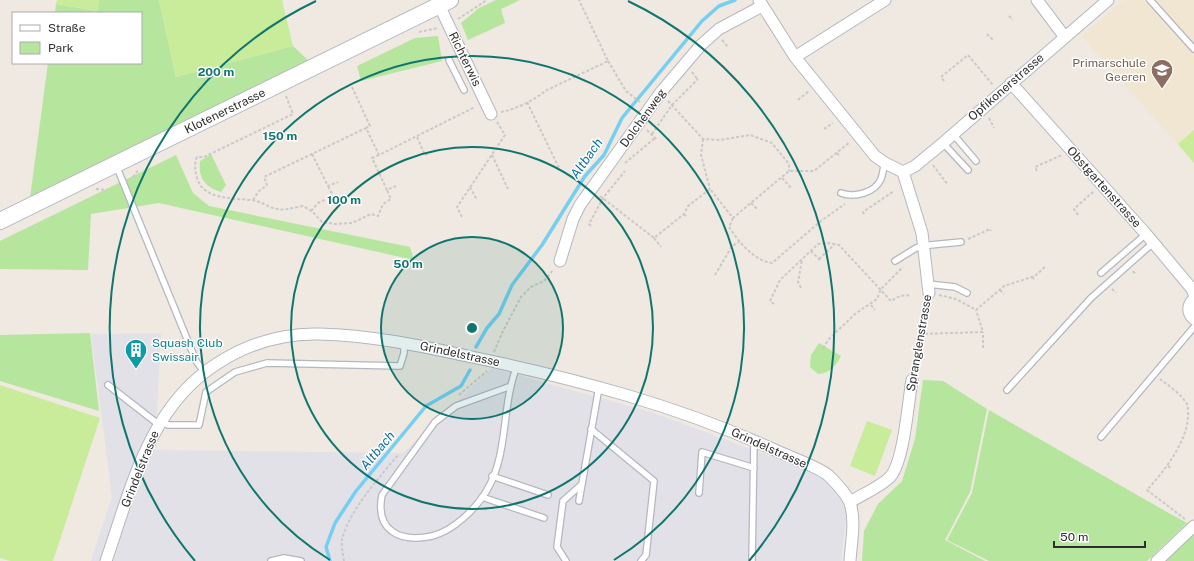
<svg xmlns="http://www.w3.org/2000/svg" width="1194" height="561" viewBox="0 0 1194 561" font-family="'Public Sans',sans-serif">
	<rect width="100%" height="100%" fill="#efe9e1"/>
	<path fill="#e3e1e8" d="M161 333 155 450 403 453 492 368 651 412 850 486 841 561H91L112 497 91 334Z"/>
	<path fill="#f0e6d1" d="M1124 0H1194V163L1082 36Z"/>
	<path fill="#b6e59e" d="M99 0H159L176 77 293 46 310 62 30 198 48 63H141V13H55L56 4 97 11Z
		M496 0H520L501 9 505 23 468 40 461 23 479 8Z
		M438 36 442 61 361 81 357 66 415 38Z
		M211 154 226 185 221 192C204 187 198 177 200 161Z
		M176 155 193 193 209 206 410 247 414 260 159 203 91 214 88 270 0 269V241Z
		M90 333 99 411 0 381V335Z
		M819 343 841 356C835 367 830 373 818 374L810 367 811 355Z
		M923 380 943 381 987 409 970 492 945 540 985 561H862L864 531 878 504 902 481 915 439Z
		M989 410 1165 511 1187 523 1147 561H989L947 540 972 493Z
		M1194 533V561H1164Z"/>
	<path fill="#c9ec9a" d="M57 0H99L98 11 56 4Z
		M159 0H282L293 46 176 77Z
		M1194 130V163L1178 144Z
		M0 385 100 418 53 561H10L0 558Z
		M867 421 892 430 875 476 850 466Z"/>
	<g fill="none" stroke-linecap="round" stroke-linejoin="round">
		<path stroke="#75cff0" stroke-width="3.5" d="M476 347 487 328 499 314 512 285 542 245 585 176 604 155 622 118 702 21 719 6 735 0
			M330 561 326 547 335 523 356 491 426 406 461 386 470 370"/>
		<g stroke="#b4b7c1" stroke-width="8">
			<path id="lane" d="M1150 0 1194 49
				M449 60 464 90
				M953 134 976 161
				M943 143 968 170
				M116 165 196 361 204 372
				M841 193C854 198 875 193 881 179 883 174 883 168 885 163
				M895 261 916 248 930 245 961 242
				M1101 273 1146 234
				M928 284 955 287 967 293
				M108 385 158 424
				M511 386 456 406 435 422 382 495C375 530 399 543 432 536 453 531 476 509 487 490 509 453 501 406 517 366
				M1007 390 1091 298 1154 242
				M161 421 168 425H199L206 392 235 372 267 363 400 366 404 353V343
				M591 429 654 481 646 555 641 561
				M1101 437 1194 327
				M492 476 548 495
				M699 493 702 452 754 468
				M482 497 544 518
				M579 501 599 387
				M271 561 284 558 301 561
				M566 561 557 547 563 501 582 484
				M752 561 754 441"/>
		</g>
		<g stroke="#b4b7c1" stroke-width="13">
			<path id="street" d="M759 0 795 57 875 156 885 163 903 172 922 233 929 293
				M1037 0 1064 36
				M439 5 491 114
				M795 57 885 0
				M1011 83 1146 234 1192 289 1194 294
				M903 172 915 166 943 143 1108 0
				M560 261 573 219 580 205 661 92 701 45 719 29 762 6
				M1194 299C1187 305 1187 313 1194 319
				M850 502C863 494 878 488 889 478 904 464 908 402 912 380
				M106 561C131 489 149 406 218 363 248 344 283 333 319 334 370 335 422 346 472 357 577 379 679 406 777 451 790 457 821 468 829 476 836 483 847 495 850 503 856 521 851 543 850 561
				M1157 561 1194 526"/>
		</g>
		<g stroke="#b4b7c1" stroke-width="18">
			<path id="secondary" d="M0 221 450 0"/>
		</g>
		<path stroke="#c9c9c9" stroke-width="2" stroke-dasharray="3 2" stroke-linecap="butt" d="M1009 16 1013 20
			M458 19 487 0
			M419 32 438 28
			M987 34 993 40
			M722 40 728 47
			M608 61 626 91 640 102
			M692 72 698 80
			M944 81 941 77 968 55 993 85
			M352 87 370 126 366 128
			M286 96 293 114 204 157H197C194 164 195 170 197 178 204 202 237 197 256 201 261 202 265 205 270 207 282 212 291 208 303 206L313 212 322 222 335 224 352 223 371 214 378 216 383 204 391 199 387 190
			M798 100 809 91
			M668 101 703 139 720 140 750 135 772 143 789 164V171
			M527 102 560 170
			M501 112C516 109 533 101 545 91L608 61 579 0
			M989 118 994 128
			M824 129 833 123
			M647 130 656 139
			M652 134 672 105 698 79
			M417 137 425 155 435 150
			M703 139 701 155 710 189
			M837 153 840 157
			M312 154 328 186 338 182
			M379 155 372 158 387 190 396 186
			M492 155 508 189
			M625 163 655 138
			M933 165 948 185
			M1037 171 1035 167 1062 155
			M133 177 139 169
			M782 178 791 188
			M470 187 477 200
			M96 189 107 190
			M600 196 654 238 684 214 688 206 710 189 733 218 789 171H814L850 142
			M253 200 259 191 267 185 264 177 366 128 379 155 475 107
			M751 203 757 209
			M311 211 318 203 333 196 328 186
			M684 214 687 217
			M864 214 863 212 894 191
			M1078 215 1074 209 1094 191
			M462 217 457 207 505 135 497 122
			M733 218 729 227C739 242 753 260 772 263L821 221 845 204
			M591 226 589 224 603 198 625 171
			M654 238 661 247
			M968 239 990 229 991 231
			M811 251 821 261
			M819 259 835 244
			M1133 271 1136 275
			M715 275 732 246 739 242
			M1032 277 1035 280
			M801 288 798 282 802 260
			M1112 289 1116 293
			M1000 290 1004 294
			M939 295 956 299 976 310 1004 286 1035 276 1046 266
			M774 304 770 301 780 280 818 244 828 243 839 245 891 301 900 296 911 295
			M871 305 875 310
			M920 334 983 332 976 310
			M823 348 829 339 855 314 877 299 881 289 903 267
			M983 348V332
			M494 352 503 331 521 297 531 287 544 281 553 270
			M914 369 927 303
			M1160 379C1169 386 1181 394 1187 404 1194 434 1166 469 1147 490L1185 519
			M459 395 487 371
			M1168 466 1172 469
			M344 561C343 555 341 545 342 539 351 508 378 479 399 454"/>
		<use href="#lane" stroke="#fff" stroke-width="5.5"/>
		<use href="#street" stroke="#fff" stroke-width="11"/>
		<use href="#secondary" stroke="#fff" stroke-width="16"/>
	</g>
	<circle cx="472" cy="328" r="91" fill="#0f766e" fill-opacity=".12"/>
	<g fill="none" stroke="#0f766e" stroke-width="2">
		<circle cx="472" cy="328" r="91"/>
		<circle cx="472" cy="328" r="181"/>
		<path d="M330 560A272 272 0 1 1 614 560"/>
		<path d="M195 561A362 362 0 0 1 316 1M628 1A362 362 0 0 1 749 561"/>
	</g>
	<defs>
		<g id="school-pin" transform="scale(1.15)"><path d="M0 17L-7.5 6A9.5 9.5 0 1 1 7.5 6Z" fill="#8d6e63" stroke="#fff"/><path d="M0-5L7-2L0 1L-7-2ZM-4 1L0 2.5L4 1V4Q0 6-4 4Z" fill="#fff"/></g>
		<g id="building-pin" transform="scale(1.15)"><path d="M0 17L-7.5 6A9.5 9.5 0 1 1 7.5 6Z" fill="#0f9aa8" stroke="#fff"/><path d="M-4-6H4V6H1V3H-1V6H-4ZM-2.5-4.3h1.7v1.8h-1.7ZM.8-4.3h1.7v1.8H.8ZM-2.5-1h1.7V.8h-1.7ZM.8-1h1.7V.8H.8Z" fill="#fff"/></g>
	</defs>
	<g fill-rule="evenodd">
		<use href="#school-pin" x="1162" y="70"/>
		<use href="#building-pin" x="136" y="350"/>
	</g>
	<g text-anchor="middle" stroke-width="3" stroke-linejoin="round" paint-order="stroke">
		<g font-size="12" fill="#2e2e2e" stroke="#fff">
			<text transform="translate(465 59) rotate(64)" y="4">Richterwis</text>
			<text transform="translate(1006 87) rotate(-41)" y="4">Opfikonerstrasse</text>
			<text transform="translate(225 111) rotate(-26)" y="4">Klotenerstrasse</text>
			<text transform="translate(643 118) rotate(-54)" y="4">Dolchenweg</text>
			<text transform="translate(1104 187) rotate(48)" y="4">Obstgartenstrasse</text>
			<text transform="translate(919 343) rotate(-80)" y="4">Spranglenstrasse</text>
			<text transform="translate(460 354) rotate(12)" y="4">Grindelstrasse</text>
			<text transform="translate(769 448) rotate(24)" y="4">Grindelstrasse</text>
			<text transform="translate(140 469) rotate(-68)" y="4">Grindelstrasse</text>
		</g>
		<g font-size="12" fill="#785e54" stroke="#fff" text-anchor="end">
			<text x="1146" y="67">Primarschule<tspan x="1146" dy="14">Geeren</tspan></text>
		</g>
		<g font-size="12" fill="#0d838f" stroke="#fff" text-anchor="start">
			<text x="152" y="347">Squash Club<tspan x="152" dy="14">Swissair</tspan></text>
		</g>
		<g font-size="13" font-style="italic" fill="#0d6fa3" stroke="#fff">
			<text transform="translate(586 158) rotate(-55)" y="5">Altbach</text>
			<text transform="translate(377 450) rotate(-50)" y="5">Altbach</text>
		</g>
	</g>
	<circle cx="472" cy="328" r="6" fill="#0f766e" stroke="#fff" stroke-width="2"/>
	<g font-size="12" text-anchor="middle" font-weight="bold" fill="#0f766e" stroke="#fff" stroke-width="3" stroke-linejoin="round" paint-order="stroke">
		<text x="216" y="76">200 m</text>
		<text x="280" y="140">150 m</text>
		<text x="344" y="204">100 m</text>
		<text x="408" y="268">50 m</text>
	</g>
	<rect x="12" y="12" width="130" height="52" fill="#ffffff" stroke="#ababab"/>
	<rect x="20" y="25" width="20" height="6" fill="#ffffff" stroke="#ababab"/>
	<text x="48" y="32" font-size="12" fill="#2e2e2e">Straße</text>
	<rect x="20" y="42" width="20" height="12" fill="#b6e59e" stroke="#ababab"/>
	<text x="48" y="52" font-size="12" fill="#2e2e2e">Park</text>
	<path d="M1054 541v6h91v-6" fill="none" stroke="#2e2e2e" stroke-width="2"/>
	<text x="1060" y="541" font-size="12" fill="#2e2e2e" stroke="#ffffff" stroke-width="3" paint-order="stroke">50 m</text>
</svg>
